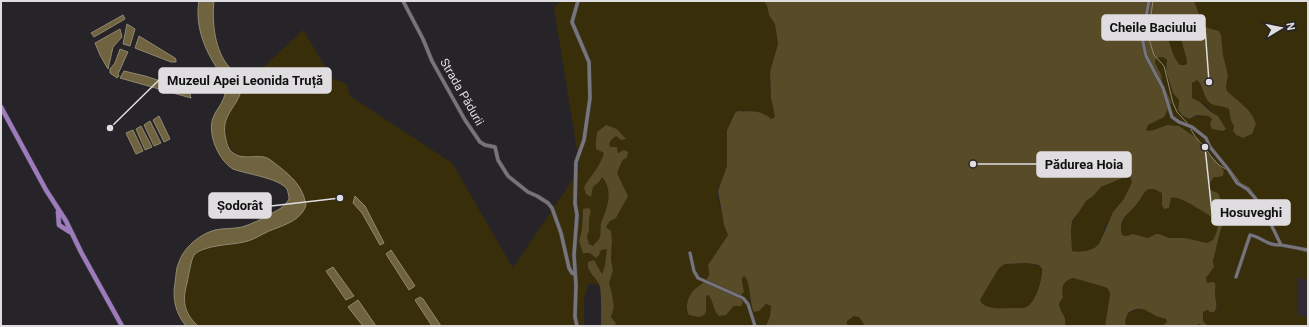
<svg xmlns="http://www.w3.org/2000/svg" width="1309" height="327" viewBox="0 0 1309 327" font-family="Roboto,sans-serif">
	<rect width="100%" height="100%" fill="#262428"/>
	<path fill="#302b35" d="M1298 276 1308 281V317L1298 315 1297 289Z"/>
	<path fill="#392e0a" d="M560 1H764L767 6 769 15 775 22 778 46 770 72 771 98 775 117 771 119C760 109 752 112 738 111L735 113 727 130V166L722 182 718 188V197L724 225 728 235 708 265C708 269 710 272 709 275 704 291 685 287 687 312 694 318 699 316 706 312V296L708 295 713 302 717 315 729 313 734 306H741L742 300 740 296 744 292 742 281V278L745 276 748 280 751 305 764 306 768 304 771 305 770 316 766 326H615L616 323 611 317 614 307 612 294 609 283 613 271 611 259 612 247 606 227 610 221 616 218 628 196 617 173 622 161 617 147H610L609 145 611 140 616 136 621 140 625 138 617 129 606 125 597 132C605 154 608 157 591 176L593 187 599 182 602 177C615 191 606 208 601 224 600 228 601 232 600 236 599 240 595 243 593 246L589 244 587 237 589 230V219L590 211 583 209 582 229 579 241 590 253 599 255 601 250 607 249 606 256 607 263 602 274 594 260 588 262C586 271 595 279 600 285L589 283 584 299V326H198C186 315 183 304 186 288 187 281 191 260 194 256 205 242 229 246 245 242 253 240 260 235 267 232 282 225 298 222 306 205 305 201 305 197 303 193 298 183 273 158 262 157 255 156 248 159 241 156 227 152 222 133 226 120 229 108 236 97 241 86L240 82 253 77 303 30 333 79 347 84 350 96 452 163 513 268 580 169 554 8Z
		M1194 1H1308V281L1298 277 1297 289 1298 315 1308 317V326H1208L1203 321V314L1204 311 1207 310 1210 312H1214L1217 306 1215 293V283H1207L1206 278 1214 267V256L1220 232 1226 217 1227 208 1221 200 1219 195 1216 192 1208 189V185L1214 177H1219L1223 176 1224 171 1213 156 1202 149 1198 139 1179 126 1167 125 1154 130 1148 131 1146 130 1148 125 1164 117 1171 103 1163 85 1161 74 1155 63 1156 58 1163 57 1167 60 1166 71 1173 93 1179 100C1179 109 1179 116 1189 119 1197 116 1204 112 1211 117L1212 121 1226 128C1218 119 1211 109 1201 102 1198 100 1195 100 1192 98V83L1197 80C1203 84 1203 97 1210 103 1215 107 1223 105 1229 109L1231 121 1234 126 1233 131 1236 135 1243 138C1251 134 1254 134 1256 124 1252 109 1237 101 1227 91L1226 86 1228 75 1223 55 1221 35 1219 31 1208 28 1203 24Z
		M1172 26C1182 29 1181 38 1183 46 1184 52 1187 57 1187 63L1185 65 1179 64C1173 55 1165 38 1169 28Z
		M1125 177H1130L1132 182C1130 185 1126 197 1125 199 1117 208 1110 216 1105 227 1102 234 1102 242 1096 247 1090 252 1078 253 1072 251L1071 231 1073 219 1079 212 1086 201 1093 196 1101 187Z
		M1149 189H1154L1162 193V205L1164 209 1169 208 1171 198C1180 194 1206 215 1216 219 1220 224 1216 235 1213 240L1207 243 1185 238H1169L1159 234H1156L1148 238 1133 234 1125 236 1122 235C1119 225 1125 215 1132 208 1135 206 1137 204 1139 202 1143 196 1143 192 1149 189Z
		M1028 263 1040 266C1046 275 1035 297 1030 305 1020 311 984 311 980 300L999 268 1005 264Z
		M1073 278 1105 287 1110 292 1105 326H1065C1067 315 1060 313 1059 304L1063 297C1061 287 1063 281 1073 278Z
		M1140 309C1147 308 1150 312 1156 315 1161 318 1164 317 1167 322L1162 326H1126L1125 321 1128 313Z
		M854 316 859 317 865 326H850L847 324 848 319Z"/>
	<path fill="#574b28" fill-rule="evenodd" d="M764 1H1194L1203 24 1208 28 1219 31 1221 35 1223 55 1228 75 1226 86 1227 91C1237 101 1252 109 1256 124L1252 134 1243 138 1236 135 1233 131 1234 126 1231 121 1229 109C1223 105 1215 107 1210 103 1203 97 1203 84 1197 80L1192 83V98L1200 102 1211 112 1218 116 1226 129 1223 131 1212 129 1210 124 1212 119 1208 116 1197 115 1189 119 1183 116 1178 110 1179 100 1173 93 1166 71 1167 60 1163 57 1156 58 1155 63 1161 74 1163 85 1170 99 1171 103 1164 117 1148 125 1146 130 1148 131 1154 130 1167 125 1179 126 1198 139 1202 149 1213 157 1224 171 1223 176 1219 177H1214L1208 185 1210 190 1218 193 1221 200 1226 206V217L1220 232 1213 261 1214 267 1206 278 1207 283 1213 282 1215 283C1216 287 1215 289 1215 293 1215 300 1219 306 1214 312H1210L1207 310 1203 312V321L1208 326H1202L1199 324 1195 326H1162L1167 322 1166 319C1163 318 1159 317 1156 316 1145 310 1141 305 1128 313L1125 321 1126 326H1105L1110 294 1108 289 1105 287 1073 278C1063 281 1061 287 1063 297L1059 304C1060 313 1067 315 1065 326H865L859 317 854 316 847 321V324L850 326H766L770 316 771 306 766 304 759 311 754 312C749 303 751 281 744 276L742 278V281L744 292 740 296 743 303 741 306H734L726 315 719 316C713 311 714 301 708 295L706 296V312L704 315 699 317 689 315C685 309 687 299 691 294 695 286 706 284 709 275 710 272 708 269 708 265L728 235 724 225 718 191 727 166V130L735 113 738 111C752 112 760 109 771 119L775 117 771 98 770 72 778 44 775 24 769 15 767 6ZM1172 26C1182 29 1181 38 1183 46 1184 52 1187 57 1187 63L1185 65H1180C1173 58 1166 37 1169 28ZM1125 177H1130L1132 182 1124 199 1113 212 1099 244C1093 251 1081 253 1072 251L1071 231 1072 221 1074 218 1079 212 1086 201 1093 196 1101 187ZM1149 189H1154L1162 193V205L1164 209 1169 208 1171 198C1180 194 1206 215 1216 219 1220 224 1216 235 1213 240L1207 243 1185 238H1169L1159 234H1156L1148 238 1133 234 1126 236 1122 235C1117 217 1132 212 1139 201 1143 196 1143 192 1149 189ZM1027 263 1039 265 1042 269C1043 278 1036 300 1028 306 1024 309 1019 308 1014 308 1004 308 985 311 980 300L999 268 1005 264Z
		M606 125 617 129 626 139 621 140 616 136 611 140 609 144 610 147H617L618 153 624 150 628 152 627 157 622 161 617 173 628 196 616 218 610 221 606 227 611 231 612 240 611 259 613 271 609 283 612 294 614 307 611 317 616 323 615 326H601C601 318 602 290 599 284 595 277 586 271 588 262L594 260 602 274C607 263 605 259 607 249L601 250 599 255 596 258 590 253H583L579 241 582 229 583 209 589 208 591 211 589 219V230L587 237 589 244 593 246C595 243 600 239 600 236 601 231 600 227 601 223 607 209 614 190 602 177L599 182 593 187 591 197 586 194 584 187C591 175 600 167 604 153L596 149V142L597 132Z"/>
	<path fill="#706440" stroke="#918870" d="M199 1H214C212 20 214 46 226 63 231 70 239 75 241 85 243 103 221 112 225 135 226 140 227 146 230 150 240 161 252 155 264 157 269 158 273 162 277 165 291 176 303 186 306 205 301 222 280 226 267 232 259 236 253 240 244 242 231 245 203 245 194 255 191 259 188 280 186 287 182 304 186 315 198 326H186C176 314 172 299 175 283 176 276 176 268 179 262 184 247 200 234 215 230 224 228 233 229 242 227 252 224 262 219 270 214 278 210 285 207 289 199 289 196 288 192 287 189 279 178 246 174 233 169 219 161 207 134 213 118 217 107 227 100 225 87 224 79 219 72 215 65 203 46 195 23 199 1Z
		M123 15 125 19 94 37 91 33Z
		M127 24 135 29 130 46 123 44Z
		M120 29 122 37 113 47 108 69 100 55 95 43Z
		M139 36 175 58 176 60V62H171L135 48Z
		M120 49 128 52 118 74 119 76 117 78 110 73V69L115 63Z
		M124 71 145 76 189 90 191 98 120 78Z
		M159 116 170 139 164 142 153 120Z
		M150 121 161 143 154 146 144 125Z
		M141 126 152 147 145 150 136 129Z
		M133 130 143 151 136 154 126 133Z
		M355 196 365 206 384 243 380 245 362 213 353 203Z
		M391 250 415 286 409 290 386 254Z
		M333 267 354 296 346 300 326 271Z
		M420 297 423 299 441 326H432L415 300Z
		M358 300 376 326H363L348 307Z"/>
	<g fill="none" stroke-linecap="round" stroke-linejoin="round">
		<path stroke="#918870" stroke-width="1" d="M1153 1 1149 28V39L1154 55 1164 66 1173 103 1177 112 1190 126
			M1191 129C1194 137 1199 140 1204 147 1211 155 1215 165 1226 169
			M1229 168 1240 183 1249 188 1256 197
			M1296 249 1308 252"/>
		<g stroke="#414043" stroke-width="4">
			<path id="minor" d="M1149 1 1144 27 1143 42 1146 56 1163 88 1172 117 1179 122 1192 127 1206 138 1210 147 1228 169 1237 183 1247 189 1256 199 1266 214 1281 245 1308 250
				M690 253 694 271 698 278 743 298 748 304 755 326
				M1236 277 1250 235C1262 237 1267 246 1281 245"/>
		</g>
		<g stroke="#414043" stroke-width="4.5">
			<path id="tertiary" d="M403 1 423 39 432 61 465 120 480 142 485 145 495 147 498 160 508 176 528 192 537 196 548 203 552 208 561 233 569 268 572 273 575 274
				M577 326 575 317 576 285 574 255 577 215 575 203 576 162 584 140 590 98 589 62 572 22 578 1"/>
		</g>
		<g stroke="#414043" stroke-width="5.5">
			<path id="primary" d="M1 107 46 190 66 221 81 252 122 326
				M58 212 59 225 70 232"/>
		</g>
		<use href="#minor" stroke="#77757a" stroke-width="3"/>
		<use href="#tertiary" stroke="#77757a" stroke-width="3.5"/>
		<use href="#primary" stroke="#9d7bbd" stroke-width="4.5"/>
	</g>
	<g text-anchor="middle" stroke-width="3" stroke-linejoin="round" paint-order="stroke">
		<g font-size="12" fill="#dfdde0" stroke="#262428">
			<text transform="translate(462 92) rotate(60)" y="4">Strada Pădurii</text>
		</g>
	</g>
	<path fill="none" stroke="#dfdde0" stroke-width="1.5" d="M1209 82L1205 28M110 128L159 80M973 164L1037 164M340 198L271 206M1205 147L1212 213"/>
	<g fill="#dfdde0" stroke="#262428" stroke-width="1.5">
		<circle cx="1209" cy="82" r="4"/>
		<circle cx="110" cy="128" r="4"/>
		<circle cx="973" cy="164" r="4"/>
		<circle cx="340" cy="198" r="4"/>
		<circle cx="1205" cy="147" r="4"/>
	</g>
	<g fill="#dfdde0" stroke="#dfdde0" stroke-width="1.5">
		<rect x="1102" y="15" width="103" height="25" rx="4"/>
		<rect x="159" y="68" width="172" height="25" rx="4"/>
		<rect x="1037" y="152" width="94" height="25" rx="4"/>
		<rect x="209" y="193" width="62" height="25" rx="4"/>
		<rect x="1212" y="200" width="78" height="25" rx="4"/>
	</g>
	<g font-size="13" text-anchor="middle" font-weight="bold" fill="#111">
		<text x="1153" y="32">Cheile Baciului</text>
		<text x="245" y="85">Muzeul Apei Leonida Truță</text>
		<text x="1084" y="169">Pădurea Hoia</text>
		<text x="240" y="210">Șodorât</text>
		<text x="1251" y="217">Hosuveghi</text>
	</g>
	<rect width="1309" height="327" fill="none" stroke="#dfdde0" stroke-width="4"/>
	<g transform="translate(1281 28) rotate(80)" stroke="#262428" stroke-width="3" paint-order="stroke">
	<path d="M0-3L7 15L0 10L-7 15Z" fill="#dfdde0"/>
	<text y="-6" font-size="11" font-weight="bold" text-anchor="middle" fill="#dfdde0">N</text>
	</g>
</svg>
